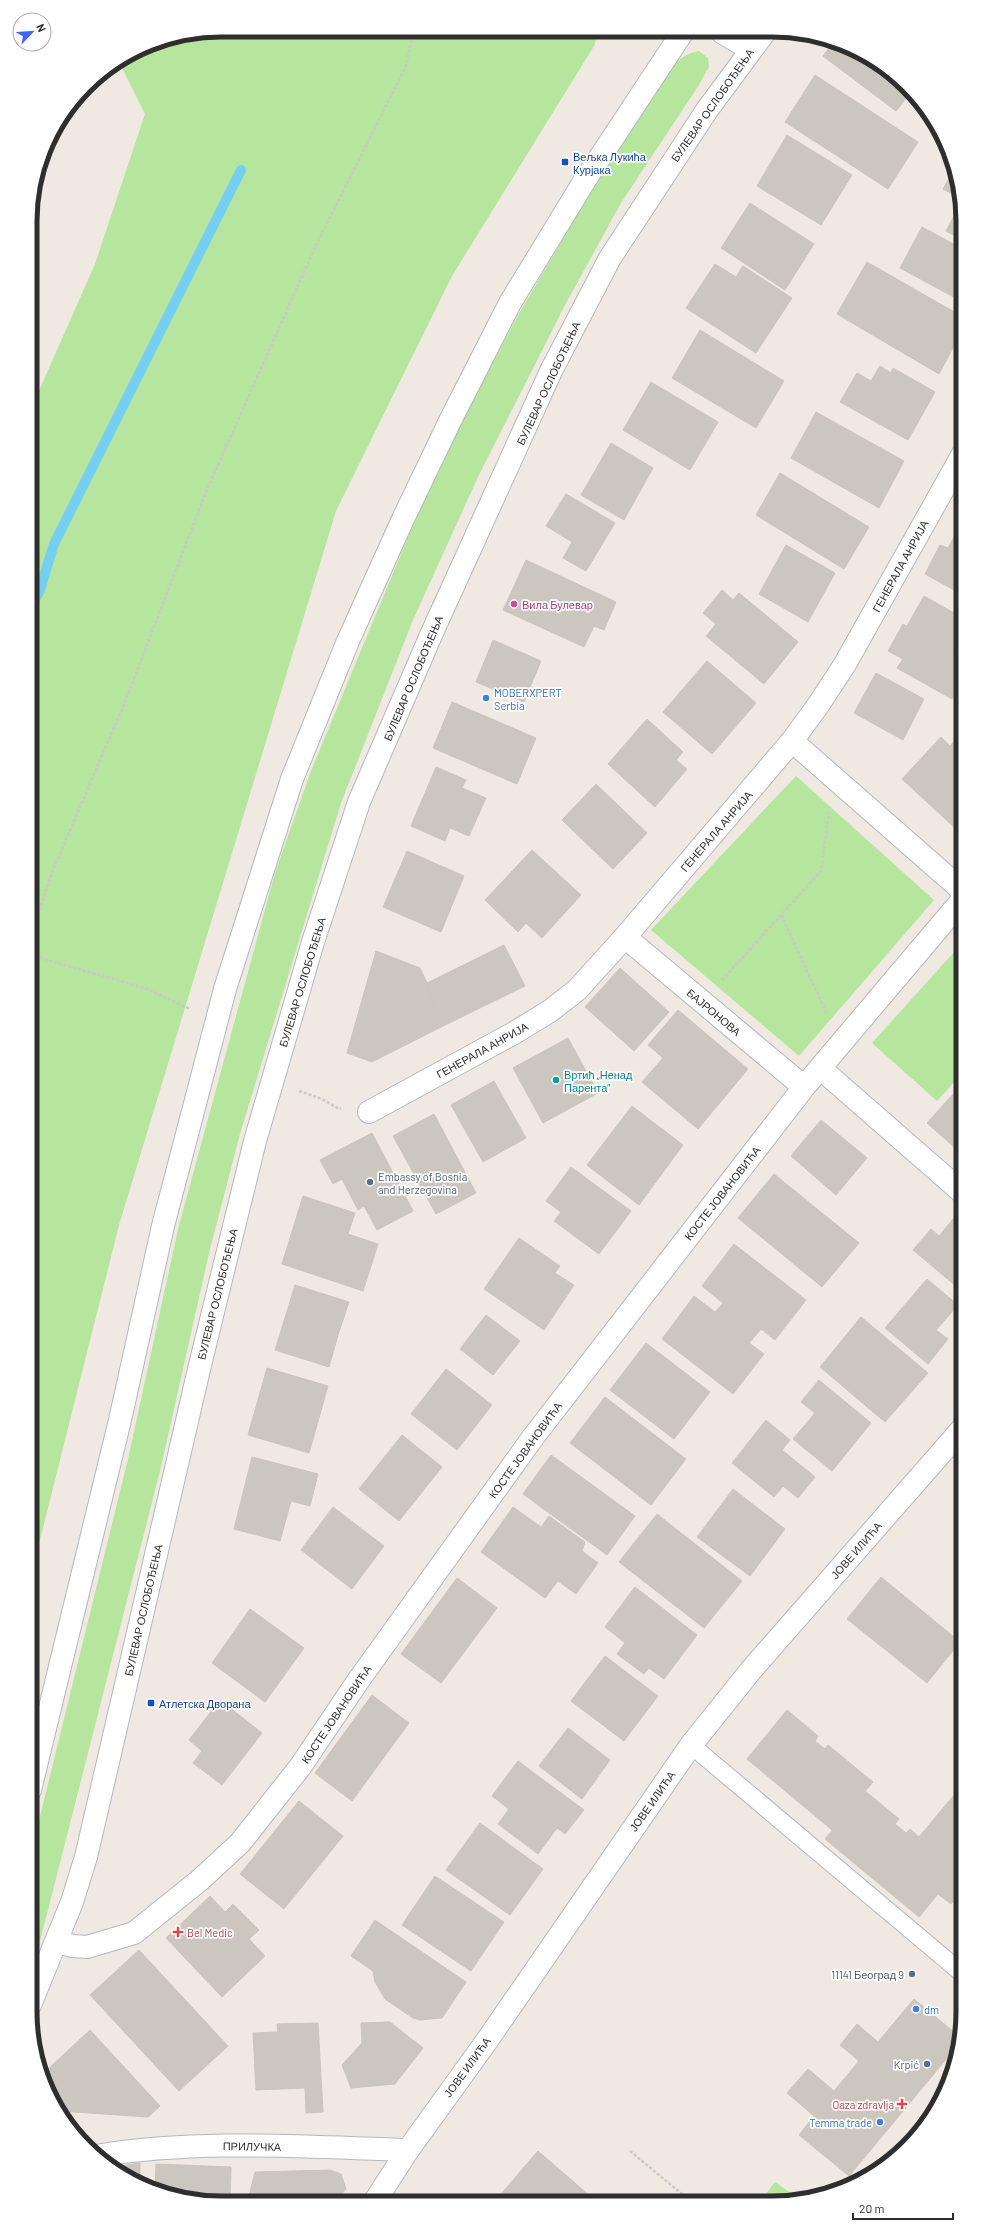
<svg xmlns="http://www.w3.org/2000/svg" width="993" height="2233" font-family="Barlow,sans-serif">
	<rect width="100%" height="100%" fill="#efe9e1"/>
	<path fill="#b6e59e" d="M221,30L598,32L594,46L452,276L336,511L119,1225L30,1580V411L95,264L145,114L119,62L148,44Z
		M699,51L708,58L709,67L697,88L621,203L565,305L478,477L413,620L341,803L240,1134L210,1249L161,1467L37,1953L30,1970V1857L128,1459L178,1229L275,873L311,771L408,537L464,415L521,310L652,89C665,72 678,55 699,51Z
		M796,776L934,900L799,1056L651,930Z
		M955,951L963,958V1072L937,1101L872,1043Z
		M775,2182L799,2199L759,2203Z"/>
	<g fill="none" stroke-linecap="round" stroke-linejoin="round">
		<path stroke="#75cff0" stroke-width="10" d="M30,608L40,590L54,544L241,170"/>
	</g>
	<path fill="#cbc7bf" stroke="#cbc5ba" d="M834,42L857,50L898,78L911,92L896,111L823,56Z
		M815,75L918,142L888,189L785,122Z
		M787,135L852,175L821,225L757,186Z
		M955,168L956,171L960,198L943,189Z
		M750,203L814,244L785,290L721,248Z
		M961,203L963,221V240L946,231Z
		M922,227L963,249V302L900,268Z
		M867,262L963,317V329L939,374L837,314Z
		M715,264L736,277L743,266L792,298L756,353L686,308Z
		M700,330L784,381L756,428L672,378Z
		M880,366L891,373L893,368L935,392L908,440L840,402L857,373L871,381Z
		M651,382L718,422L690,470L623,430Z
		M816,412L904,461L879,508L791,458Z
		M611,443L653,468L624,520L581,495Z
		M780,473L869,527L844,569L756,515Z
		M566,494L615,523L586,571L563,558L572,542L546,526Z
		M963,520V595L925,574L940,545L948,548Z
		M786,545L835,573L808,622L759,594Z
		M526,560L616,602L604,630L594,626L584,647L503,610Z
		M722,590L733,600L739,593L798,642L764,684L706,636L716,624L703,613Z
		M924,596L963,618V651L960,656L907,626Z
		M903,624L963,658V678L952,699L897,668L903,659L888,651Z
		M493,640L541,661L524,702L476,682Z
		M707,661L756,703L712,754L663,712Z
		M876,673L924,699L903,740L854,713Z
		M452,702L536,738L517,784L433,748Z
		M647,719L683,752L676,760L687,769L655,807L608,764Z
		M941,737L950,746L955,740L963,747V820L955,828L902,779Z
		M436,767L466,780L462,788L486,798L469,836L450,828L445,841L411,826Z
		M596,784L647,833L613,869L562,820Z
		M532,850L581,895L542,938L526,923L518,932L485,900Z
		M407,851L464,876L441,932L383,907Z
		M504,945L525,986L439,1028L427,983Z
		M376,951L420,968L427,983L439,1028L372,1062L347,1053Z
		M620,968L669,1012L634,1051L585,1007Z
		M678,1010L748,1069L698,1129L642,1082L663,1058L648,1045Z
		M568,1038L598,1093L543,1123L513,1068Z
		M494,1081L526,1138L483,1162L451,1105Z
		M963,1083V1155L927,1123Z
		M632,1106L683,1145L639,1205L587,1165Z
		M434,1114L476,1193L436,1214L393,1136Z
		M821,1120L867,1158L836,1195L791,1156Z
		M372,1133L413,1211L377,1230L364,1206L358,1210L342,1179L333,1184L320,1160Z
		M571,1167L631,1211L599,1254L554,1221L561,1212L546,1201Z
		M774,1174L859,1243L822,1287L738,1218Z
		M303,1196L355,1213L348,1234L378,1244L363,1291L282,1264Z
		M954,1218L963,1225V1292L913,1250L931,1229L939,1236Z
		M519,1238L560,1266L555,1273L574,1285L544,1330L484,1289Z
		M734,1244L806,1300L775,1340L761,1329L755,1336L719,1308L723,1303L702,1286Z
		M927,1279L958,1305L936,1330L948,1339L928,1364L885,1328Z
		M295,1285L349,1302L338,1335L285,1318Z
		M694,1296L715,1312L719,1308L755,1336L749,1343L764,1354L733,1394L662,1339Z
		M486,1315L520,1341L493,1375L460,1349Z
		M861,1317L928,1373L885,1422L820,1367Z
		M285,1318L338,1335L329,1367L275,1350Z
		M646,1343L710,1392L674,1439L610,1390Z
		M267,1368L328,1386L309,1453L248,1435Z
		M446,1369L492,1405L457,1450L411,1414Z
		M819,1380L871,1423L832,1471L793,1439L815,1413L801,1402Z
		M605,1397L686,1459L651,1505L570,1443Z
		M766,1420L790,1440L782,1450L815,1477L798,1498L783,1486L774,1497L732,1463Z
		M402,1435L442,1467L399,1521L359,1489Z
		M551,1455L635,1516L607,1555L523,1494Z
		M252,1457L318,1474L310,1506L291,1501L280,1541L234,1529Z
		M733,1489L785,1529L750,1576L697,1537Z
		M333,1507L384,1546L352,1589L301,1550Z
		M513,1507L541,1527L549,1516L585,1542L582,1551L598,1563L576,1594L558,1581L545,1598L481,1552Z
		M657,1514L742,1581L704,1628L619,1562Z
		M881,1577L960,1642L927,1683L847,1619Z
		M457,1578L497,1608L441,1683L401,1654Z
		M635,1587L697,1635L664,1679L649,1668L644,1674L617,1654L625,1643L605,1627Z
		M250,1609L304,1648L265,1702L212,1663Z
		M605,1656L658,1696L624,1741L571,1701Z
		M372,1695L409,1723L352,1801L315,1773Z
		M220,1700L262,1733L222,1785L193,1763L202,1751L189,1740Z
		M787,1710L818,1736L815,1741L825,1749L828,1745L873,1782L832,1830L747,1759Z
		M568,1728L610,1760L582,1799L539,1766Z
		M518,1761L584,1810L565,1834L557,1828L538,1854L498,1824L509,1809L492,1796Z
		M963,1785V1813L949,1801Z
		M865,1791L899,1819L895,1824L906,1833L910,1829L919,1837L949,1801L963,1813V1863L953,1874L963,1882V1890L951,1904L938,1894L919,1917L825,1839Z
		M299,1801L343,1836L284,1909L240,1874Z
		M480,1823L543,1869L510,1915L446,1870Z
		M435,1876L504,1922L471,1971L402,1925Z
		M210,1896L225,1912L233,1904L259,1930L249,1939L265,1956L222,1997L166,1938Z
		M375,1920L466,1982L442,2018L420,2020L413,2018L385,1999L375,1982L373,1971L351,1956Z
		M139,1950L228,2046L179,2091L90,1995Z
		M914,1999L960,2037L958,2045L849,2176L799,2135L814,2116L787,2093L808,2069L834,2091L859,2061L840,2045L857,2024L878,2042Z
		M390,2022L423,2048L395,2084L351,2088L342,2065L362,2043L361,2023Z
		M318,2023L323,2112L306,2113L305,2088L256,2090L253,2033L278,2032L277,2024Z
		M90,2030L160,2106L148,2117L59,2111L49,2089L48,2069Z
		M538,2151L597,2202L495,2201Z
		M140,2163V2184L113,2167Z
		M156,2164L231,2167L230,2200L184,2199L155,2190Z
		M330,2170L341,2174L346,2189L337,2200H248L255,2172Z"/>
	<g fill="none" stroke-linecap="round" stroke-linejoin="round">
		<g stroke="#b4b7c1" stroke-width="19">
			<path id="lane" d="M691,1745L963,1974"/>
		</g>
		<g stroke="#b4b7c1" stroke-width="24">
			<path id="street" d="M792,741L963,891
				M625,937L804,1087
				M820,1068L963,1193
				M369,1112L514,1033L550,1011L577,990L625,937L792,741L819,704L845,664L963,454
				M57,1942L73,1946L87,1947L134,1933L200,1880L240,1843L300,1767L358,1681L534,1436L804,1087L963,899
				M96,2156C199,2139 304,2147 408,2150
				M375,2201L408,2150L486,2042L691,1745L752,1669L963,1428"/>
		</g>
		<g stroke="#b4b7c1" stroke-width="24">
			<path id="secondary" d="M723,33L750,49
				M30,1790L120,1420L163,1226L225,989L292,779L348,641L403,519L450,421L510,303L585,180L682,33
				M30,2005L72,1902L86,1857L200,1365L255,1141L313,942L359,802L431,635L551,371L610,258L707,110L764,33"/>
		</g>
		<path stroke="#c9c9c9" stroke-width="2.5" stroke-dasharray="3 2" stroke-linecap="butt" d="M781,915L827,1014
			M30,939L53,870L125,702L206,492L317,243L406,66L413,31
			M30,955L145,988L190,1009
			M722,980L821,871L829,812
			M299,1091L322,1099L339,1109L341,1108
			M630,2151L693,2203"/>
		<use href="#lane" stroke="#fff" stroke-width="17"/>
		<use href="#street" stroke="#fff" stroke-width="22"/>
		<use href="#secondary" stroke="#fff" stroke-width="22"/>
	</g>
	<g fill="#1a4fb4" stroke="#fff" stroke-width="1.5">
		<rect x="561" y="158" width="8" height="8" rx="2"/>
		<rect x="147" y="1699" width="8" height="8" rx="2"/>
	</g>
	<circle fill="#d1479c" stroke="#fff" stroke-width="1.5" cx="514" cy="604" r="4"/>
	<g fill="#3f7fe0" stroke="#fff" stroke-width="1.5">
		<circle cx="486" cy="698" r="4"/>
		<circle cx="916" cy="2009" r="4"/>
		<circle cx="880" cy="2122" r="4"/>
	</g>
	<circle fill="#0f9aa8" stroke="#fff" stroke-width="1.5" cx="556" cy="1080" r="4"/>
	<g fill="#5c6f8a" stroke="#fff" stroke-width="1.5">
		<circle cx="370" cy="1182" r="4"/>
		<circle cx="912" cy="1974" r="4"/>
		<circle cx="927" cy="2064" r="4"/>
	</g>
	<g fill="#e0444e" stroke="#fff" stroke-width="1.5">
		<path d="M176 1926h4v4h4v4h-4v4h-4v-4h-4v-4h4z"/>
		<path d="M900 2098h4v4h4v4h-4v4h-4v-4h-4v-4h4z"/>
	</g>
	<g text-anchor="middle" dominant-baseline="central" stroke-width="3.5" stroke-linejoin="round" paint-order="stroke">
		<g font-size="11" fill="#2e2e2e" stroke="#fff">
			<text transform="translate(712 105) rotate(-55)">БУЛЕВАР ОСЛОБОЂЕЊА</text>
			<text transform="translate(548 383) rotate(-65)">БУЛЕВАР ОСЛОБОЂЕЊА</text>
			<text transform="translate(900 566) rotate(-61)">ГЕНЕРАЛА АНРИЈА</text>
			<text transform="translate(413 678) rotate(-67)">БУЛЕВАР ОСЛОБОЂЕЊА</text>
			<text transform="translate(716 831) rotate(-49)">ГЕНЕРАЛА АНРИЈА</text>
			<text transform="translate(302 982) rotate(-73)">БУЛЕВАР ОСЛОБОЂЕЊА</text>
			<text transform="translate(714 1012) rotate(40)">БАЈРОНОВА</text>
			<text transform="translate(482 1050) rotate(-29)">ГЕНЕРАЛА АНРИЈА</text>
			<text transform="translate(722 1193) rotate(-52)">КОСТЕ ЈОВАНОВИЋА</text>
			<text transform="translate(217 1294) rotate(-76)">БУЛЕВАР ОСЛОБОЂЕЊА</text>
			<text transform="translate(525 1450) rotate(-54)">КОСТЕ ЈОВАНОВИЋА</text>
			<text transform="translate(856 1550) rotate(-49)">ЈОВЕ ИЛИЋА</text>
			<text transform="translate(143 1610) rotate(-77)">БУЛЕВАР ОСЛОБОЂЕЊА</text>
			<text transform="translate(336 1714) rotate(-56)">КОСТЕ ЈОВАНОВИЋА</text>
			<text transform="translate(652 1801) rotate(-55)">ЈОВЕ ИЛИЋА</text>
			<text transform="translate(467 2067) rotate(-54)">ЈОВЕ ИЛИЋА</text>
			<text transform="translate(252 2146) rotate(1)">ПРИЛУЧКА</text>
		</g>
		<g font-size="11" fill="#164399" stroke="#fff" text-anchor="start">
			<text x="573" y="156">Вељка Лукића<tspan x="573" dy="13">Курјака</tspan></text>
			<text x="159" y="1703">Атлетска Дворана</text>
		</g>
		<g font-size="11" fill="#b23c85" stroke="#fff" text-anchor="start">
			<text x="522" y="604">Вила Булевар</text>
		</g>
		<g font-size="11" fill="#366cbe" stroke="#fff" text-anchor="start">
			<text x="494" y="692">MOBERXPERT<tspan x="494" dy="13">Serbia</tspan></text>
			<text x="924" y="2009">dm</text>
			<text x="872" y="2122" text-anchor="end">Temma trade</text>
		</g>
		<g font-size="11" fill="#0d838f" stroke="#fff" text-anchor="start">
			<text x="564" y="1074">Вртић „Ненад<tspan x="564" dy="13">Парента”</tspan></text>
		</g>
		<g font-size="11" fill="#4e5e75" stroke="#fff" text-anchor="end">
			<text x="378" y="1176" text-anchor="start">Embassy of Bosnia<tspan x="378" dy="13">and Herzegovina</tspan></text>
			<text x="904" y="1974">11141 Београд 9</text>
			<text x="919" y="2064">Krpić</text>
		</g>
		<g font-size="11" fill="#be3a42" stroke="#fff" text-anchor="start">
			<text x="187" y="1932">Bel Medic</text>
			<text x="894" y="2104" text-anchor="end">Oaza zdravlja</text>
		</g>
	</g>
	<path d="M0 0H993V2233H0ZM221 37H772A184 184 0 0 1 956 221V2012A184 184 0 0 1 772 2196H221A184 184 0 0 1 37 2012V221A184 184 0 0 1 221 37Z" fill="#fff" fill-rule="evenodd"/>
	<path fill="none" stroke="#2e2e2e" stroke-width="5" d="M221 37H772A184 184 0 0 1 956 221V2012A184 184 0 0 1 772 2196H221A184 184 0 0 1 37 2012V221A184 184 0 0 1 221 37Z"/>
	<g transform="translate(32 32) rotate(65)"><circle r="19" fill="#ffffff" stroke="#ababab"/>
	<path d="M0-3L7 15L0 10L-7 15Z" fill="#4264fb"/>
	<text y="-6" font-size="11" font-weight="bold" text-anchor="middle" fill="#2e2e2e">N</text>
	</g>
	<path d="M853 2213v6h100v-6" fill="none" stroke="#2e2e2e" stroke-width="2"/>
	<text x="859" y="2213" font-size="12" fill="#2e2e2e" stroke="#ffffff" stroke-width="3" paint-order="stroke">20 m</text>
</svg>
